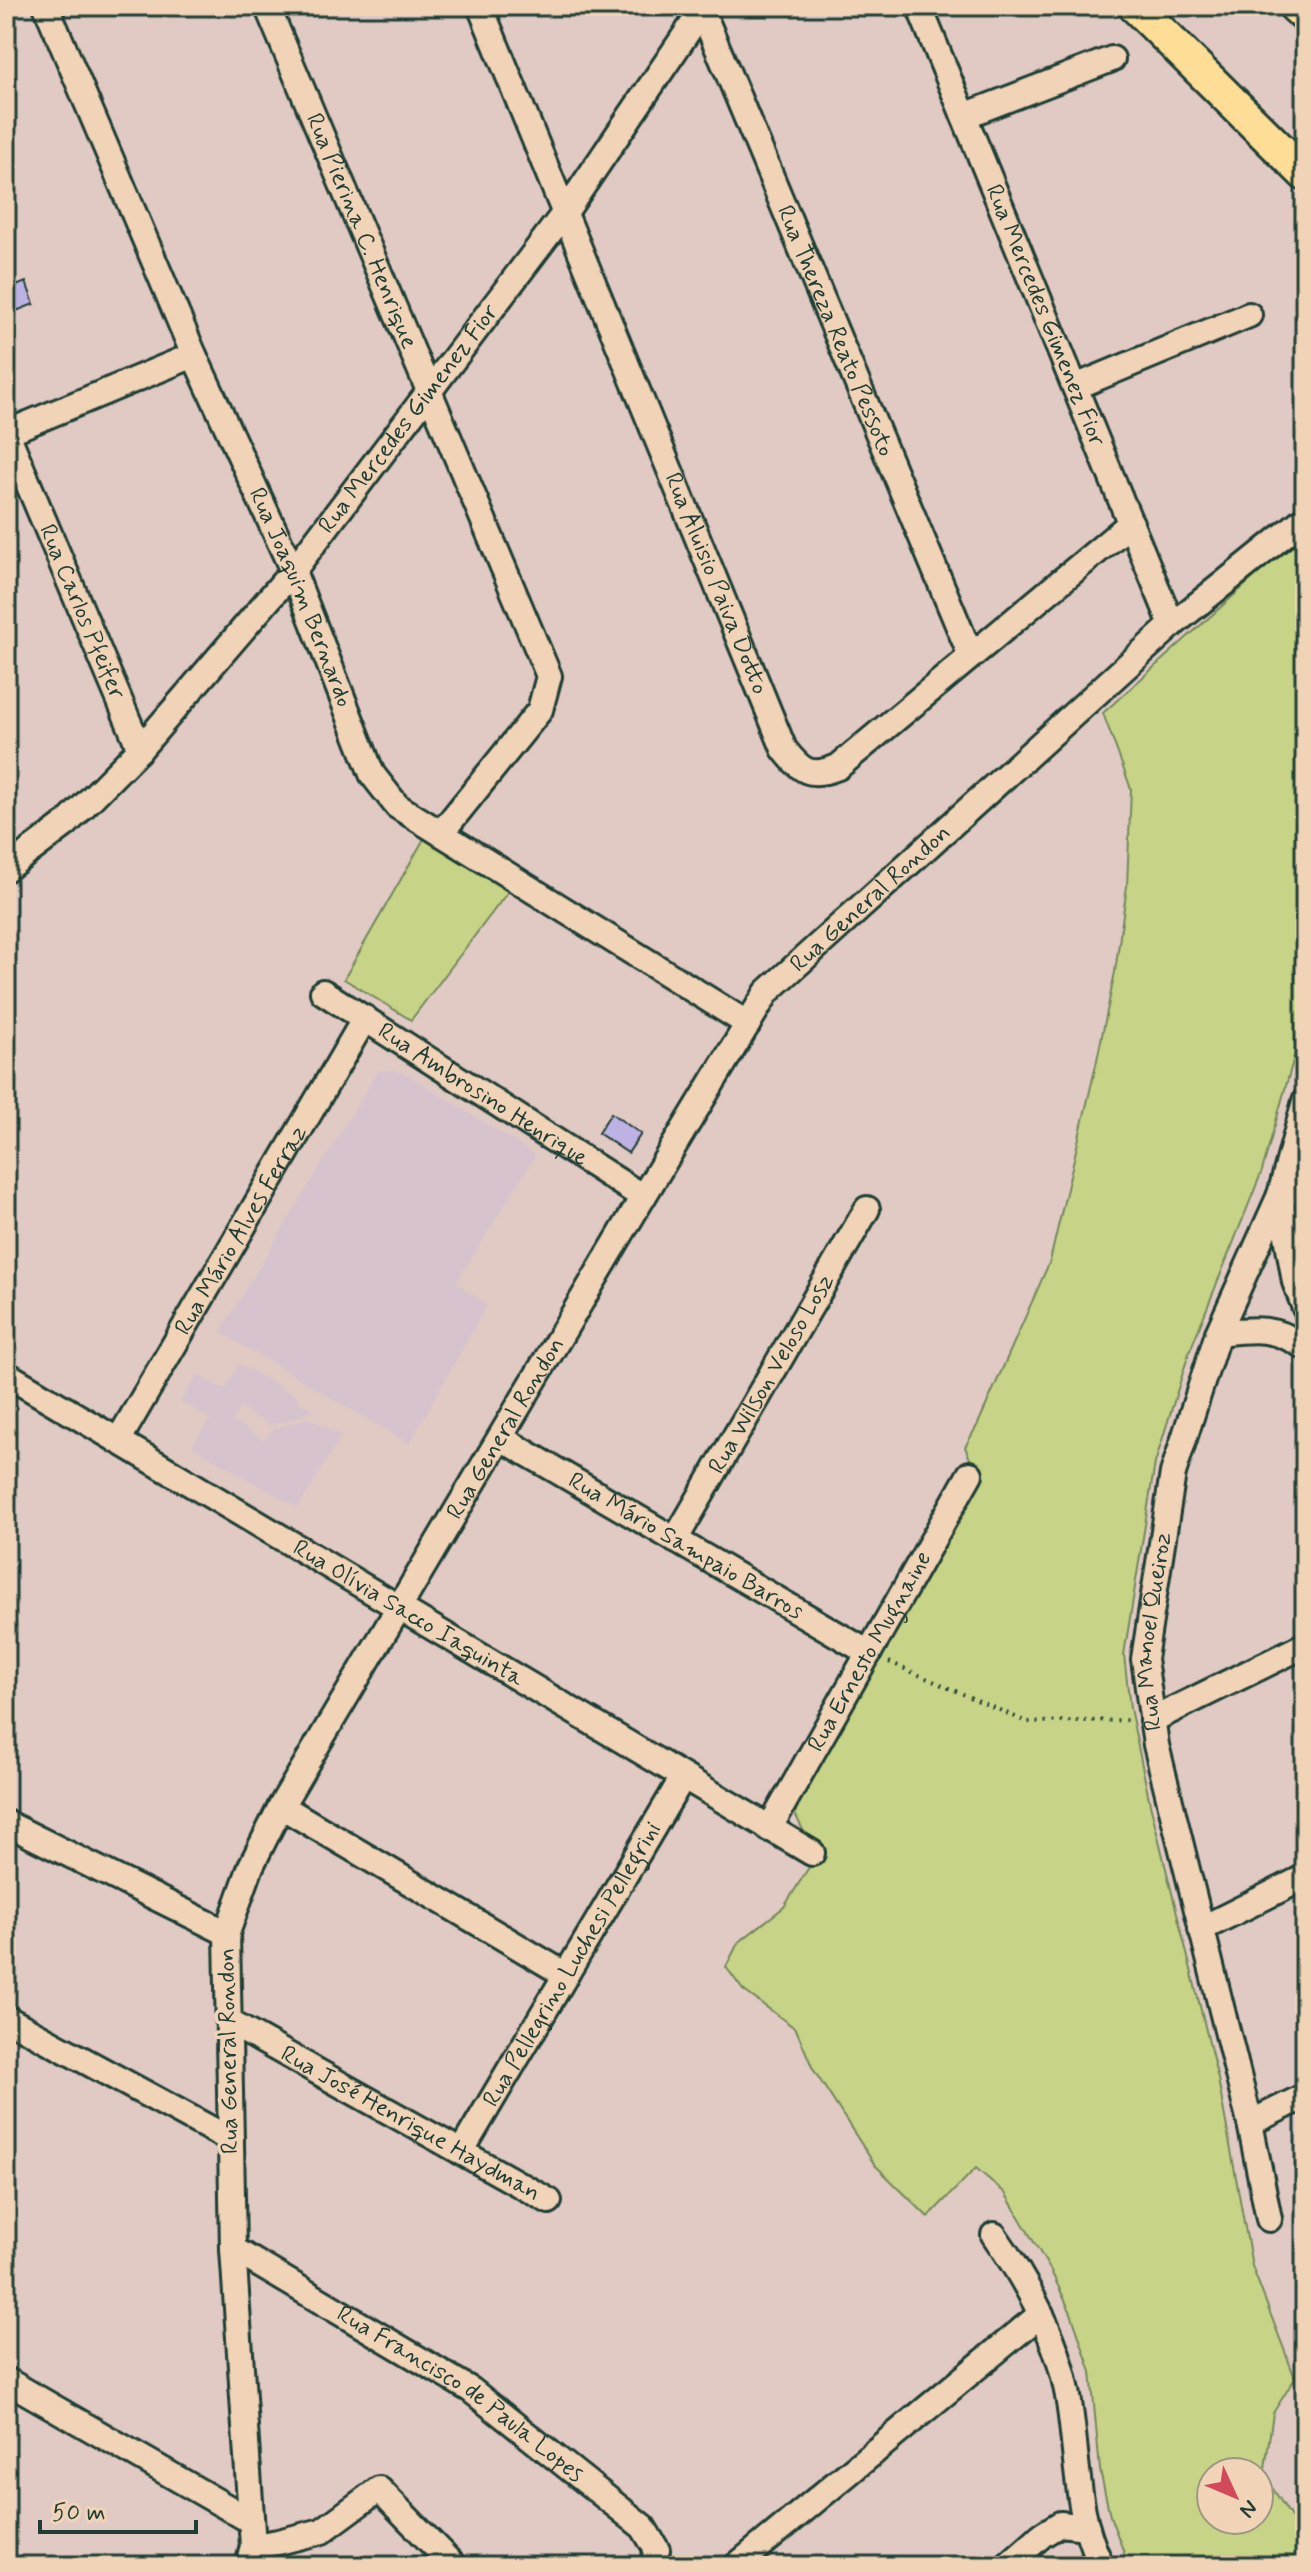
<svg xmlns="http://www.w3.org/2000/svg" width="1311" height="2572" font-family="Mynerve,sans-serif">
	<rect width="100%" height="100%" fill="#e1cac4"/>
	<filter id="ink" filterUnits="userSpaceOnUse"><feTurbulence type="fractalNoise" baseFrequency=".0125" numOctaves="2"/><feDisplacementMap in="SourceGraphic" scale="16" xChannelSelector="R" yChannelSelector="G"/><feConvolveMatrix kernelMatrix="1 2 1 2 8 2 1 2 1" color-interpolation-filters="sRGB"/></filter>
	<g filter="url(#ink)">
		<path fill="#d6c3cd" d="M395,1070L407,1074L536,1155L456,1283L487,1305L409,1444L220,1332L378,1071Z
			M239,1364L299,1397L297,1401L312,1408L308,1413L271,1426L240,1408L232,1421L265,1440L273,1429L308,1418L342,1435L298,1508L192,1446L210,1419L181,1402L197,1374L225,1390Z"/>
		<path fill="#c7d386" stroke="#73885d" stroke-width="2" fill-rule="evenodd" d="M1305,534V1018L1262,1171L1189,1353L1155,1463L1124,1655L1130,1708L1150,1804L1218,2079L1252,2266L1295,2378L1273,2413L1264,2475L1297,2526L1305,2529V2566H1129L1110,2516L1100,2470L1091,2372L1071,2313L1051,2271L1005,2193L976,2168L928,2217L875,2165L813,2069L796,2029L743,1990L726,1967L738,1943L784,1907L821,1848L806,1836L795,1814L800,1796L980,1483L965,1447L978,1424L1050,1261L1096,1065L1115,972L1127,886L1131,789L1103,713L1292,543ZM1211,2472H1259V2520H1211Z
			M425,837L510,889L411,1020L344,979Z"/>
		<path fill="#bdb2e3" stroke="#1f3d34" stroke-width="2" d="M26,282L34,304L6,315V290Z
			M611,1113L641,1134L628,1153L598,1133Z"/>
		<g fill="none" stroke-linecap="round" stroke-linejoin="round">
			<g stroke="#1f3d34" stroke-width="30">
				<g id="minor">
					<path id="s1" d="M46,6L194,355L293,571L372,774L397,806L748,1024"/>
					<path id="s2" d="M267,6L549,676L540,710L441,833"/>
					<path id="s3" d="M480,6L784,749C802,772 810,778 838,767L1131,523"/>
					<path id="s4" d="M700,6L971,656"/>
					<path id="s5" d="M919,6L1172,625"/>
					<path d="M964,116L1112,59"/>
					<path d="M1075,387L1249,315"/>
					<path id="s6" d="M6,431L140,749"/>
					<path d="M6,433L194,355"/>
					<path id="s7" d="M6,869L66,824L140,749L293,571L566,211L705,6"/>
					<path id="s8" d="M323,992L643,1197"/>
					<path d="M1305,1101L1280,1195L1295,1282L1305,1308"/>
					<path d="M1280,1195L1305,1190"/>
					<path d="M1218,1333C1254,1329 1274,1326 1305,1347"/>
					<path id="s9" d="M6,1374L812,1853"/>
					<path id="s10" d="M501,1438L869,1653"/>
					<path id="s11" d="M118,1441L365,1018"/>
					<path id="s12" d="M675,1540L867,1209"/>
					<path d="M1152,1720L1305,1645"/>
					<path d="M281,1806L566,1975"/>
					<path d="M6,1823L227,1933"/>
					<path id="s13" d="M769,1829L970,1474"/>
					<path d="M1201,1929L1305,1877"/>
					<path d="M6,2018L231,2140"/>
					<path id="s14" d="M229,2022L549,2201"/>
					<path d="M1250,2123L1305,2096"/>
					<path id="s15" d="M461,2152L683,1777"/>
					<path id="s16" d="M1269,2219L1250,2123L1156,1745L1144,1659L1173,1473L1218,1333L1280,1195"/>
					<path d="M994,2235C1027,2282 1056,2334 1067,2391C1078,2446 1074,2516 1102,2566"/>
					<path id="s17" d="M233,2249L471,2390L643,2527L657,2550L652,2566"/>
					<path d="M6,2380L251,2521"/>
					<path d="M253,2546L278,2542L322,2531L379,2489L454,2566"/>
					<path id="s18" d="M248,2566L253,2546L233,2249L227,1933L251,1866L281,1806L643,1197L767,992L1172,625L1305,518"/>
					<path d="M736,2566L1041,2314"/>
					<path d="M1007,2566L1042,2535L1060,2524L1087,2527"/>
				</g>
			</g>
			<g stroke="#1f3d34" stroke-width="38">
				<path id="major" d="M1135,6L1305,174
					M1295,6L1305,15"/>
			</g>
			<path stroke="#1f3d34" stroke-width="4" stroke-dasharray="2 6" stroke-linecap="butt" d="M889,1662L1027,1722L1132,1720"/>
			<use href="#minor" stroke="#f1d4b7" stroke-width="24"/>
			<use href="#major" stroke="#fedd96" stroke-width="32"/>
		</g>
	</g>
	<g text-anchor="middle" dominant-baseline="central" stroke-width="7" stroke-linejoin="round" paint-order="stroke">
		<g font-size="24" fill="#1f3d34" stroke="#f1d4b7">
			<text stroke="none"><textPath href="#s2" startOffset="244">Rua Pierina C. Henrique</textPath></text>
			<text stroke="none"><textPath href="#s5" startOffset="334">Rua Mercedes Gimenez Fior</textPath></text>
			<text stroke="none"><textPath href="#s4" startOffset="352">Rua Thereza Reato Pessoto</textPath></text>
			<text stroke="none"><textPath href="#s7" startOffset="606">Rua Mercedes Gimenez Fior</textPath></text>
			<text stroke="none"><textPath href="#s3" startOffset="624">Rua Aluisio Paiva Dotto</textPath></text>
			<text stroke="none"><textPath href="#s1" startOffset="644">Rua Joaquim Bernardo</textPath></text>
			<text stroke="none"><textPath href="#s6" startOffset="196">Rua Carlos Pfeifer</textPath></text>
			<text stroke="none"><textPath href="#s18" startOffset="1860">Rua General Rondon</textPath></text>
			<text stroke="none"><textPath href="#s8" startOffset="190">Rua Ambrosino Henrique</textPath></text>
			<text stroke="none"><textPath href="#s11" startOffset="244">Rua Mário Alves Ferraz</textPath></text>
			<text stroke="none"><textPath href="#s12" startOffset="192">Rua Wilson Veloso Losz</textPath></text>
			<text stroke="none"><textPath href="#s18" startOffset="1212">Rua General Rondon</textPath></text>
			<text stroke="none"><textPath href="#s10" startOffset="214">Rua Mário Sampaio Barros</textPath></text>
			<text stroke="none"><textPath href="#s9" startOffset="468">Rua Olívia Sacco Iaquinta</textPath></text>
			<text stroke="none"><textPath href="#s16" startOffset="602">Rua Manoel Queiroz</textPath></text>
			<text stroke="none"><textPath href="#s13" startOffset="204">Rua Ernesto Mugnaine</textPath></text>
			<text stroke="none"><textPath href="#s15" startOffset="218">Rua Pellegrino Luchesi Pellegrini</textPath></text>
			<text transform="translate(229 2051) rotate(-91)">Rua General Rondon</text>
			<text stroke="none"><textPath href="#s14" startOffset="208">Rua José Henrique Haydman</textPath></text>
			<text stroke="none"><textPath href="#s17" startOffset="270">Rua Francisco de Paula Lopes</textPath></text>
		</g>
	</g>
	<rect width="1311" height="2572" fill="none" stroke="#f1d4b7" stroke-width="32"/>
	<rect x="16" y="16" width="1279" height="2540" fill="none" stroke="#1f3d34" stroke-width="3" filter="url(#ink)"/>
	<g transform="translate(1235 2496) rotate(134)"><circle r="38" fill="#f1d4b7" stroke="#9d9883" stroke-width="2"/>
	<path d="M0-6L14 30L0 20L-14 30Z" fill="#d1495b"/>
	<text y="-12" font-size="22" font-weight="bold" text-anchor="middle" fill="#1f3d34">N</text>
	</g>
	<path d="M40 2520v12h156v-12" fill="none" stroke="#1f3d34" stroke-width="4"/>
	<text x="52" y="2520" font-size="24" fill="#1f3d34" stroke="#f1d4b7" stroke-width="6" paint-order="stroke">50 m</text>
</svg>
